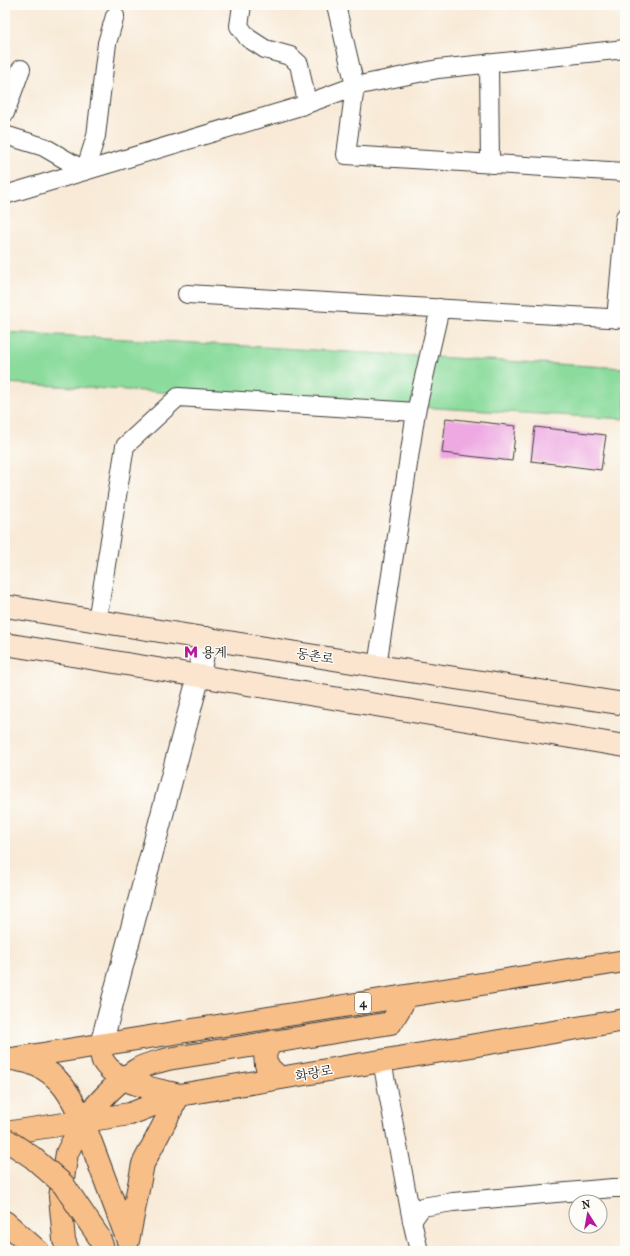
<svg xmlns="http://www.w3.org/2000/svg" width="630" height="1256" font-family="'IM FELL French Canon','Noto Serif KR',serif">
	<rect width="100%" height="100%" fill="#fdfcf7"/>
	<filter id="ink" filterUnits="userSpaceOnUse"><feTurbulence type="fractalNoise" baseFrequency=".025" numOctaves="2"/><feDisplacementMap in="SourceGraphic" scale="8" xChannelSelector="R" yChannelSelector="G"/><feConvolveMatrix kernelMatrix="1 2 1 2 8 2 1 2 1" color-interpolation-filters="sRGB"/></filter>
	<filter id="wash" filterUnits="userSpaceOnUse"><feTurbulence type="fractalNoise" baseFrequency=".012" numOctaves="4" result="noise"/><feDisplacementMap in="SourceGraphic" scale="16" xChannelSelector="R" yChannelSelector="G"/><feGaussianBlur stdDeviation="0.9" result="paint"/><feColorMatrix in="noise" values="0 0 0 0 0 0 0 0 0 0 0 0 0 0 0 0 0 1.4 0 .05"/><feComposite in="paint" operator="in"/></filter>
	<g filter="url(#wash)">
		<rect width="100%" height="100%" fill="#f8ead7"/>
		<path fill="#8adb9c" stroke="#537c5c" d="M5,332L625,368V419L5,383Z"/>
		<g id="blocks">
			<path fill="#eea9e3" d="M446,418L516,426L512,461L442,453Z
				M535,427L606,435L601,470L531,461Z"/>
		</g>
	</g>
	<g filter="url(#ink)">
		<use href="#blocks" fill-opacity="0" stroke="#3d3b38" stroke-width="1"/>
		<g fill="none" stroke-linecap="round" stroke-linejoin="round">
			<g stroke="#3d3b38" stroke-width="20">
				<path id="minor" d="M242,5L239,26L248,38L265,49L290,56L299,64L307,103
					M336,5L355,86L346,155L625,172
					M489,63L490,164
					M5,113L21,69
					M5,135L44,147L85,171L96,136L107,43L115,16
					M5,195L301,106L355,86L438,69L625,49
					M187,294L625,319
					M616,319L625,217
					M97,621L125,446L178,397L416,412
					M377,666L416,412L440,308
					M382,1061L412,1221
					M419,1251L412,1221L422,1207L453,1202L613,1188H625"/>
			</g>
			<g stroke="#3d3b38" stroke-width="24">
				<path id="tertiary" d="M101,1045L199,675L206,638"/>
			</g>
			<g stroke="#3d3b38" stroke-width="24">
				<path id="secondary" d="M5,606L377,666L625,704
					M5,644L625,746"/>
			</g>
			<g stroke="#3d3b38" stroke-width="24">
				<path id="primary" d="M271,1042L265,1054L266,1065L280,1078
					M101,1045C101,1050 101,1057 103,1061C117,1084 155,1089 179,1095
					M5,1060L625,961
					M17,1060C23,1061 29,1062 35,1065C60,1074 72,1098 83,1121
					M83,1121C98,1102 115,1083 136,1070C144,1064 158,1062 168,1059L391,1023L407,996
					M5,1133L130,1114L179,1095L625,1020"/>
			</g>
			<g stroke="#3d3b38" stroke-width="24">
				<path id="motorway" d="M83,1121L128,1241
					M5,1222L38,1251
					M128,1241L143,1164L179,1095
					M68,1251L64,1240L60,1197L67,1153L83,1121"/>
			</g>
			<use href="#minor" stroke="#fff" stroke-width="18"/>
			<use href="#tertiary" stroke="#fff" stroke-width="22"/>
			<use href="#secondary" stroke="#fce5cf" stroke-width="22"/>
			<use href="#primary" stroke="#f7be88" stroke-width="22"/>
			<use href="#motorway" stroke="#f7be88" stroke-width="22"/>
			<g stroke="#3d3b38" stroke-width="24" stroke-linecap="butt">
				<path id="motorway-bridge" d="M5,1139L32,1157L63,1184L99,1237L104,1251"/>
			</g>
			<use href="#motorway-bridge" stroke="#f7be88" stroke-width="22"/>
		</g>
	</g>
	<defs>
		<g id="metro-bare" transform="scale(1.08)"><path d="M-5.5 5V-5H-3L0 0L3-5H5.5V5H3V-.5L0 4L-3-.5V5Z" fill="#b5179e" stroke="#fdfcf7" stroke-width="2.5" paint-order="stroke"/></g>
	</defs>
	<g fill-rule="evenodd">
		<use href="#metro-bare" x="191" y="652"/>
	</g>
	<g text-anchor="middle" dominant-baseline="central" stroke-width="3" stroke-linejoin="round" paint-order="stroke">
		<rect fill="#fdfcf7" stroke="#605f5e" stroke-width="1" x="355" y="993" width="16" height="20" rx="3"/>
		<g font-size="12" font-weight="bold" fill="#1c1c1c">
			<text x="363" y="1003">4</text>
		</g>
		<g font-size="13" fill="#1c1c1c" stroke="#fdfcf7" text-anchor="start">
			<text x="202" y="652">용계</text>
		</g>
		<g font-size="13" fill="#1c1c1c" stroke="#fdfcf7">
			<text transform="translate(315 656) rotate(9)">동촌로</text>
			<text transform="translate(314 1073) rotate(-10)">화랑로</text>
		</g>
	</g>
	<rect width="630" height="1256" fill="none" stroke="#fdfcf7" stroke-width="20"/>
	<g transform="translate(588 1214) rotate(349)"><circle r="19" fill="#fdfcf7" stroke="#a3a29f"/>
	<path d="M0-3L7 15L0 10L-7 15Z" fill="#b5179e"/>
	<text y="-6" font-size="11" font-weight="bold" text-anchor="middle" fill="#1c1c1c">N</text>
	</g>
</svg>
